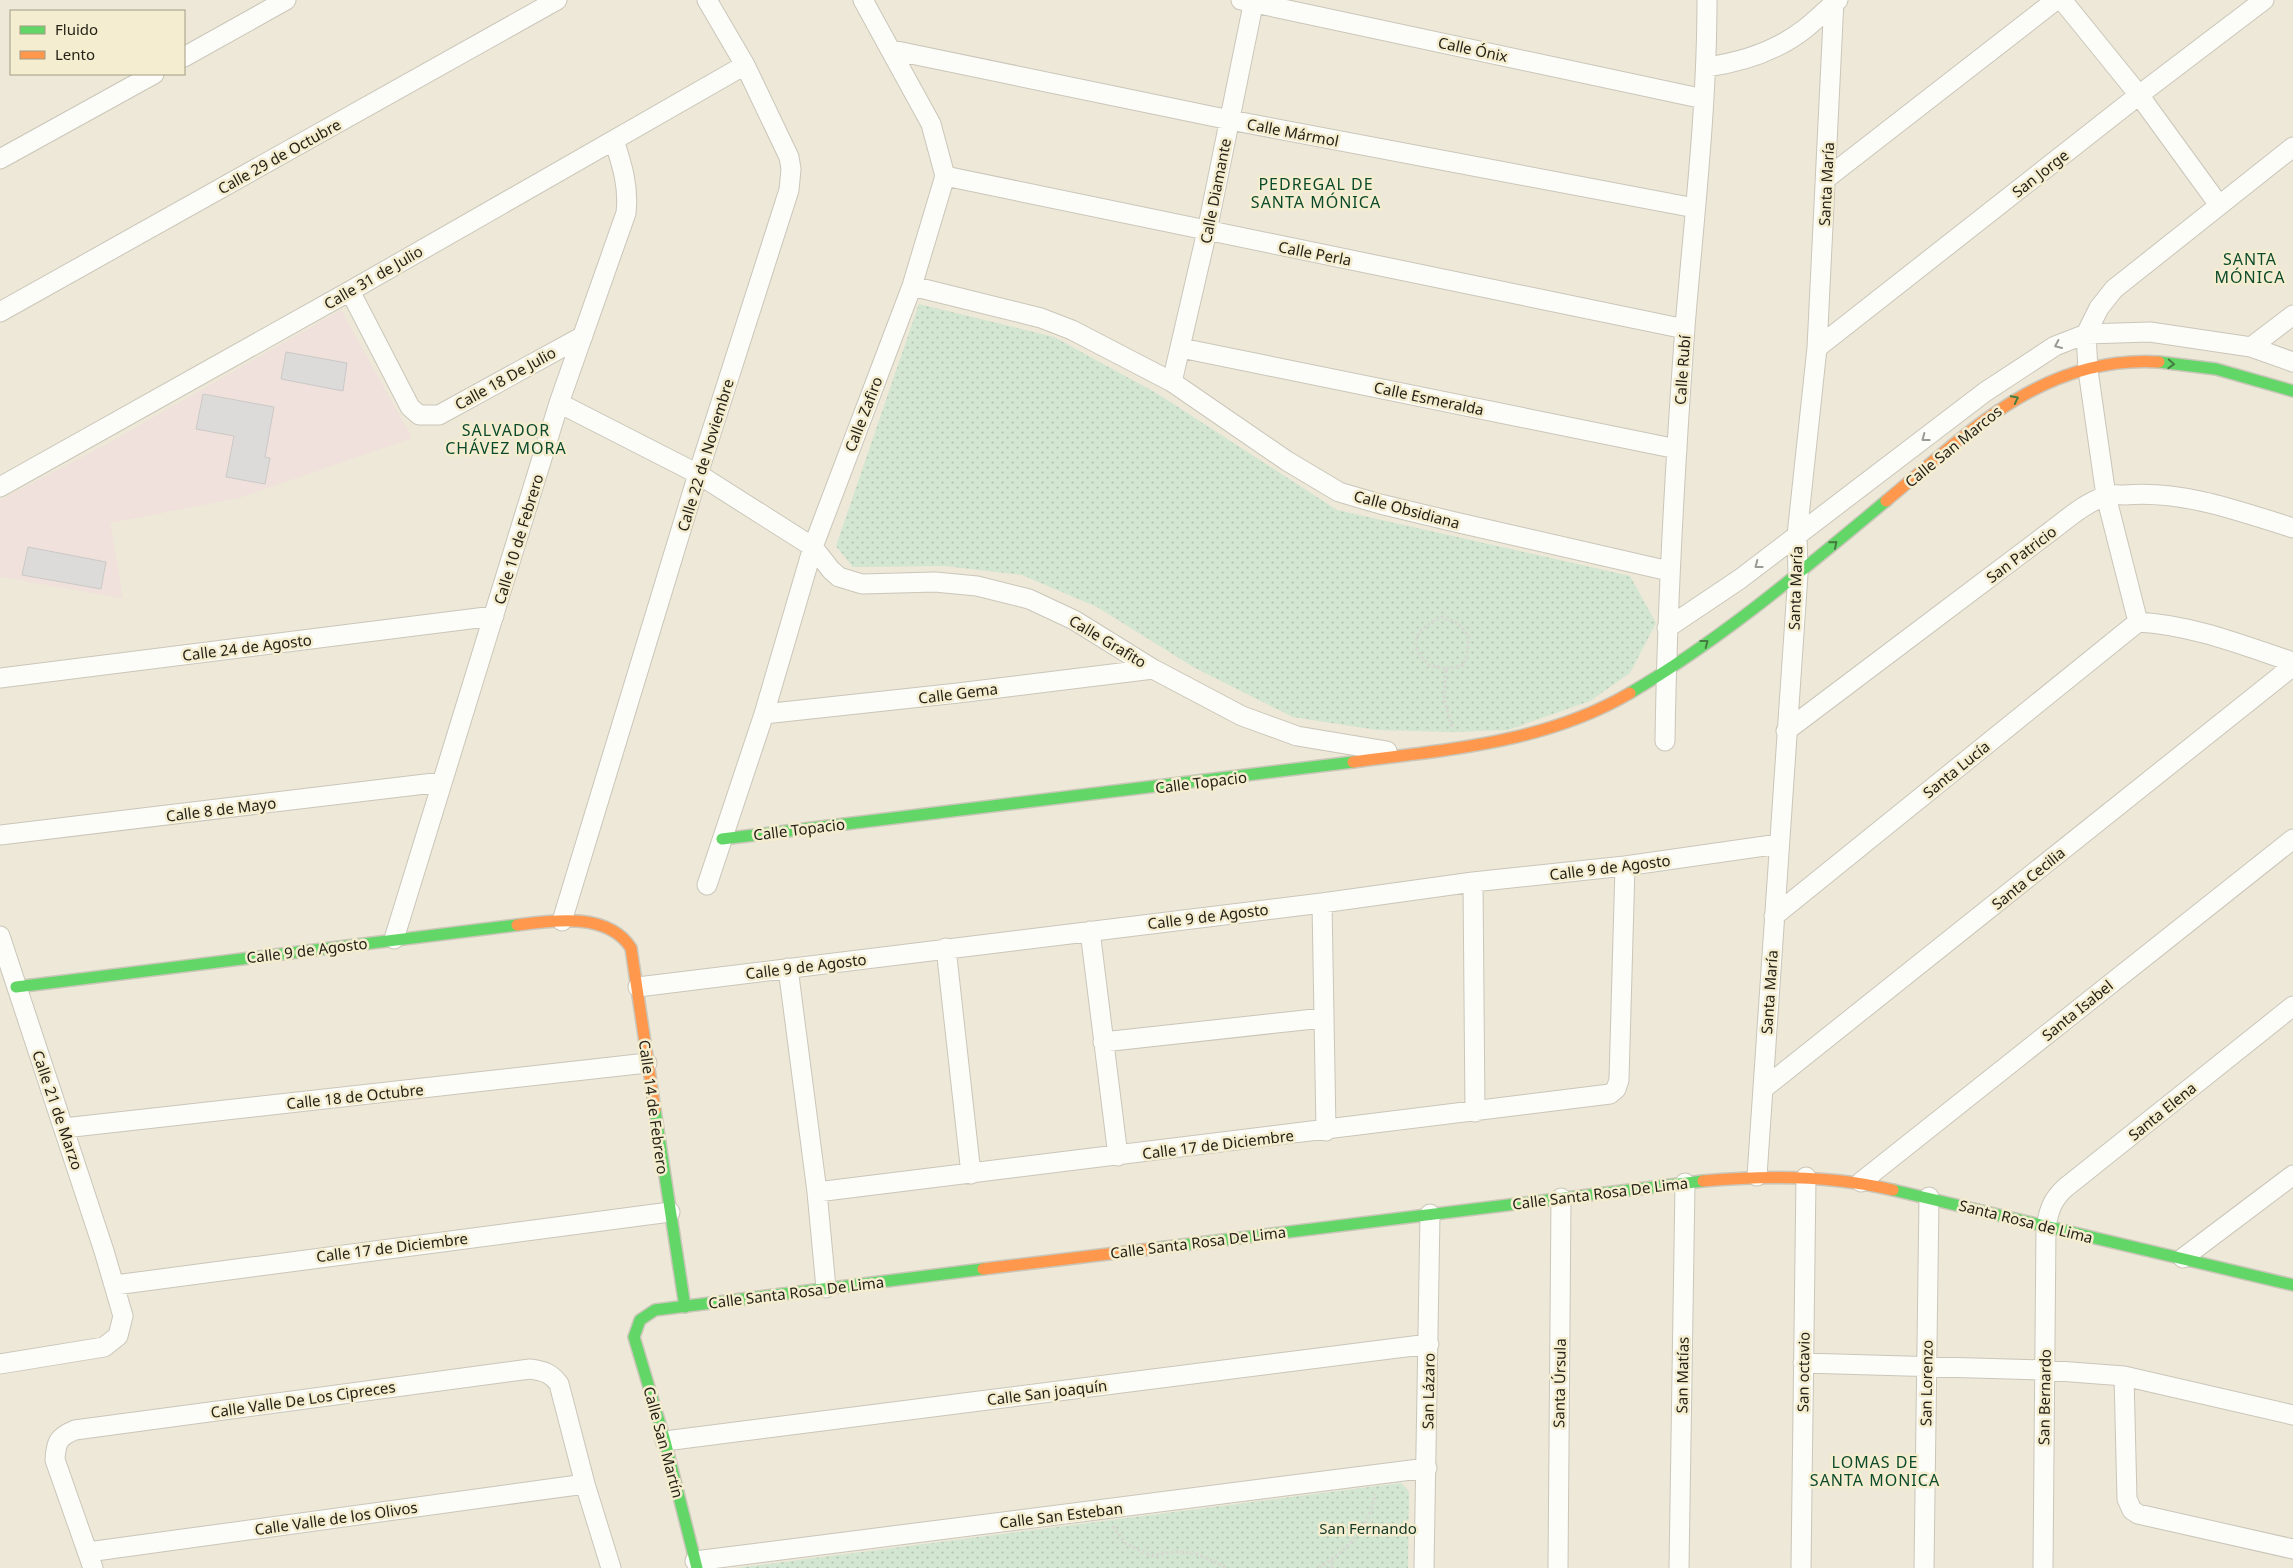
<svg xmlns="http://www.w3.org/2000/svg" width="2293" height="1568" font-family="'Noto Sans',sans-serif">
	<defs>
		<pattern id="park-dots" width="8" height="8" patternUnits="userSpaceOnUse" patternTransform="scale(1.25)"><rect width="8" height="8" fill="#d2e6d1"/><path d="M2 2h.1M6 6h.1" fill="none" stroke="#b4c5b3" stroke-width="1.8" stroke-linecap="round"/></pattern>
	</defs>
	<rect width="100%" height="100%" fill="#ede8d7"/>
	<path fill="#f1e1dc" d="M341,310L412,438L239,498L110,523L123,598L0,577V500L98,449Z"/>
	<path fill="url(#park-dots)" d="M919,304L1054,337L1158,394L1337,510L1630,576L1656,623L1630,673L1590,701L1508,730L1453,732L1377,730L1293,717L1195,668L1097,607L1022,575L945,566L853,567L836,546Z
		M1401,1483L1409,1491L1408,1568H736Z"/>
	<path fill="#dddbd9" stroke="#cac9c6" d="M286,352L347,363L343,391L281,379Z
		M203,394L274,407L265,457L270,458L265,484L226,477L234,436L196,429Z
		M28,547L106,562L101,589L22,575Z"/>
	<g fill="none" stroke-linecap="round" stroke-linejoin="round">
		<g stroke="#cac6b9" stroke-width="21">
			<path id="street" d="M1241,0L1704,99
				M2062,0L2139,95L2219,205
				M892,50L1230,120L1695,208
				M184,57L286,0
				M1707,67C1743,62 1777,51 1806,28C1817,19 1827,9 1838,0
				M0,159L154,74
				M945,176L1685,329
				M1827,178L2056,0
				M912,286L1041,318L1072,330L1172,382L1287,461L1339,492L1380,504L1455,522L1669,571
				M350,291L410,407L419,415H439L583,336
				M0,312L557,0
				M2251,347L2293,315
				M1181,348L1677,449
				M1817,348L2139,95L2264,0
				M1172,382L1207,231L1254,0
				M559,403L698,474L813,547L831,570L839,577L862,584L935,582L977,586L1029,599L1074,620L1153,669L1242,716L1297,736L1387,751
				M0,487L350,291L745,65
				M2138,622L2106,496L2088,370L2086,334L2099,308L2114,289L2293,147
				M2138,622C2192,625 2242,645 2293,662
				M1667,628L1740,579L1985,392L2055,346L2086,334L2150,332L2251,347L2293,362
				M0,678L494,616
				M764,714L958,693L1153,669
				M1786,731L2051,531C2067,519 2086,502 2106,496C2111,494 2119,495 2125,495C2182,490 2239,511 2293,528
				M1665,741C1667,603 1675,465 1685,327C1694,218 1707,109 1707,0
				M0,835L442,782
				M1473,882L1475,1112
				M707,885L764,714L813,547L912,286L945,176L931,124L863,0
				M1322,903L1326,1131
				M1774,916L2138,622
				M562,921L698,474L789,190L791,169L789,157L745,65L707,0
				M1090,931L1118,1156
				M0,936L104,1251L123,1316L118,1336L104,1347L0,1364
				M394,939L559,403L626,213C629,186 622,165 614,140
				M946,948L971,1174
				M788,968L817,1192L826,1288
				M638,987L1322,903L1473,882L1625,866L1779,844
				M1103,1042L1323,1018
				M1763,1089L2293,666
				M64,1128L647,1063
				M1757,1176L1798,574L1797,535L1817,348L1834,0
				M1861,1182L2293,839
				M817,1192L1610,1094L1616,1089L1619,1080L1625,866
				M2183,1258L2293,1175
				M115,1285L670,1212
				M1803,1363L2045,1370L2124,1376L2293,1415
				M2124,1376L2127,1499L2132,1510L2138,1514L2293,1549
				M665,1441L1429,1344
				M88,1552L585,1484
				M695,1561L1427,1468
				M93,1568L55,1460C56,1442 58,1437 75,1430L530,1369C544,1371 551,1373 559,1384L585,1484L611,1568
				M1424,1568L1430,1214
				M1558,1568L1561,1198
				M1679,1568L1685,1183
				M1801,1568L1806,1177
				M1924,1568L1929,1197
				M2043,1568L2046,1227C2049,1210 2052,1200 2065,1188L2293,1006"/>
		</g>
		<g stroke="#cac6b9" stroke-width="14">
			<path id="fast" d="M2159,362L2216,369L2293,391
				M1630,693C1722,639 1804,569 1886,501
				M722,839L1353,762
				M16,987L517,925
				M655,1110L685,1307
				M1893,1190L2293,1285
				M1150,1249L1703,1181
				M697,1568L665,1441L634,1337L640,1320L655,1310L983,1269"/>
		</g>
		<g stroke="#cac6b9" stroke-width="14">
			<path id="slow" d="M1886,501C1968,433 2043,355 2159,362
				M1353,762C1449,749 1545,743 1630,693
				M517,925C554,920 608,912 631,948L655,1110
				M1703,1181C1767,1175 1830,1175 1893,1190
				M983,1269L1150,1249"/>
		</g>
		<path stroke="#d8d7d2" stroke-width="3" stroke-dasharray="2.5 2.5" stroke-linecap="butt" d="M1446,669L1463,665L1467,655L1469,637L1458,623L1442,617C1430,623 1412,631 1417,649C1418,654 1426,661 1429,665L1446,669L1444,699L1452,727
			M1113,1526L1125,1543L1151,1556C1186,1548 1195,1552 1227,1568
			M1319,1568C1347,1550 1370,1528 1375,1494
			M1332,1568V1560"/>
		<use href="#street" stroke="#fcfcf9" stroke-width="19"/>
		<use href="#fast" stroke="#63d668" stroke-width="11"/>
		<use href="#slow" stroke="#ff974d" stroke-width="11"/>
	</g>
	<defs><path id="oneway-chevron" d="M-2-3.5L2.5 0L-2 3.5" fill="none" stroke-width="1.6" stroke-linecap="round" stroke-linejoin="round" transform="scale(1.25)"/></defs>
	<g stroke="#9b9a93">
		<use href="#oneway-chevron" transform="translate(2058 345) rotate(155)"/>
		<use href="#oneway-chevron" transform="translate(1925 438) rotate(143)"/>
		<use href="#oneway-chevron" transform="translate(1758 565) rotate(143)"/>
	</g>
	<g stroke="#447c40">
		<use href="#oneway-chevron" transform="translate(2171 364) rotate(3)"/>
		<use href="#oneway-chevron" transform="translate(2015 399) rotate(-27)"/>
		<use href="#oneway-chevron" transform="translate(1834 544) rotate(-40)"/>
		<use href="#oneway-chevron" transform="translate(1705 643) rotate(-37)"/>
	</g>
	<g text-anchor="middle" dominant-baseline="central" stroke-width="5" stroke-linejoin="round" paint-order="stroke">
		<g font-size="15" fill="#252217" stroke="#f5edcf">
			<text transform="translate(1473 49) rotate(12)">Calle Ónix</text>
			<text transform="translate(1293 132) rotate(11)">Calle Mármol</text>
			<text transform="translate(279 156) rotate(-29)">Calle 29 de Octubre</text>
			<text transform="translate(2040 173) rotate(-38)">San Jorge</text>
			<text transform="translate(1826 184) rotate(-87)">Santa María</text>
			<text transform="translate(1215 191) rotate(-79)">Calle Diamante</text>
			<text transform="translate(1315 253) rotate(11)">Calle Perla</text>
			<text transform="translate(373 277) rotate(-30)">Calle 31 de Julio</text>
			<text transform="translate(1682 370) rotate(-86)">Calle Rubí</text>
			<text transform="translate(505 378) rotate(-29)">Calle 18 De Julio</text>
			<text transform="translate(1429 398) rotate(12)">Calle Esmeralda</text>
			<text transform="translate(863 414) rotate(-69)">Calle Zafiro</text>
			<text transform="translate(1953 446) rotate(-39)">Calle San Marcos</text>
			<text transform="translate(705 455) rotate(-73)">Calle 22 de Noviembre</text>
			<text transform="translate(1407 509) rotate(15)">Calle Obsidiana</text>
			<text transform="translate(518 539) rotate(-73)">Calle 10 de Febrero</text>
			<text transform="translate(2021 554) rotate(-37)">San Patricio</text>
			<text transform="translate(1795 588) rotate(-88)">Santa María</text>
			<text transform="translate(1108 641) rotate(31)">Calle Grafito</text>
			<text transform="translate(247 647) rotate(-7)">Calle 24 de Agosto</text>
			<text transform="translate(958 693) rotate(-7)">Calle Gema</text>
			<text transform="translate(1956 769) rotate(-39)">Santa Lucía</text>
			<text transform="translate(1201 782) rotate(-7)">Calle Topacio</text>
			<text transform="translate(221 809) rotate(-7)">Calle 8 de Mayo</text>
			<text transform="translate(799 829) rotate(-7)">Calle Topacio</text>
			<text transform="translate(1610 867) rotate(-7)">Calle 9 de Agosto</text>
			<text transform="translate(2028 878) rotate(-39)">Santa Cecilia</text>
			<text transform="translate(1208 916) rotate(-7)">Calle 9 de Agosto</text>
			<text transform="translate(307 950) rotate(-7)">Calle 9 de Agosto</text>
			<text transform="translate(806 966) rotate(-7)">Calle 9 de Agosto</text>
			<text transform="translate(1769 992) rotate(-86)">Santa María</text>
			<text transform="translate(2077 1010) rotate(-39)">Santa Isabel</text>
			<text transform="translate(355 1096) rotate(-6)">Calle 18 de Octubre</text>
			<text transform="translate(654 1107) rotate(82)">Calle 14 de Febrero</text>
			<text transform="translate(58 1110) rotate(71)">Calle 21 de Marzo</text>
			<text transform="translate(2162 1111) rotate(-39)">Santa Elena</text>
			<text transform="translate(1218 1144) rotate(-7)">Calle 17 de Diciembre</text>
			<text transform="translate(1600 1193) rotate(-7)">Calle Santa Rosa De Lima</text>
			<text transform="translate(2026 1221) rotate(14)">Santa Rosa de Lima</text>
			<text transform="translate(1198 1242) rotate(-7)">Calle Santa Rosa De Lima</text>
			<text transform="translate(392 1247) rotate(-7)">Calle 17 de Diciembre</text>
			<text transform="translate(796 1292) rotate(-7)">Calle Santa Rosa De Lima</text>
			<text transform="translate(1803 1372) rotate(-89)">San octavio</text>
			<text transform="translate(1682 1375) rotate(-89)">San Matías</text>
			<text transform="translate(1559 1383) rotate(-89)">Santa Úrsula</text>
			<text transform="translate(1926 1383) rotate(-89)">San Lorenzo</text>
			<text transform="translate(1428 1391) rotate(-89)">San Lázaro</text>
			<text transform="translate(1047 1392) rotate(-7)">Calle San joaquín</text>
			<text transform="translate(2044 1397) rotate(-89)">San Bernardo</text>
			<text transform="translate(303 1399) rotate(-8)">Calle Valle De Los Cipreces</text>
			<text transform="translate(664 1442) rotate(75)">Calle San Martín</text>
			<text transform="translate(1061 1515) rotate(-7)">Calle San Esteban</text>
			<text transform="translate(336 1518) rotate(-8)">Calle Valle de los Olivos</text>
		</g>
		<g font-size="15" fill="#123826" stroke="#f5edcf">
			<text x="1368" y="1528">San Fernando</text>
		</g>
		<g font-size="16" letter-spacing="1" fill="#0c4a2c" stroke="#f5edcf">
			<text x="1316" y="184">PEDREGAL DE<tspan x="1316" dy="18">SANTA MÓNICA</tspan></text>
			<text x="2250" y="259">SANTA<tspan x="2250" dy="18">MÓNICA</tspan></text>
			<text x="506" y="430">SALVADOR<tspan x="506" dy="18">CHÁVEZ MORA</tspan></text>
			<text x="1875" y="1462">LOMAS DE<tspan x="1875" dy="18">SANTA MONICA</tspan></text>
		</g>
	</g>
	<rect x="10" y="10" width="175" height="65" fill="#f5edcf" stroke="#a29c85"/>
	<rect x="20" y="26" width="25" height="8" fill="#63d668" stroke="#a29c85"/>
	<text x="55" y="35" font-size="15" fill="#252217">Fluido</text>
	<rect x="20" y="51" width="25" height="8" fill="#ff974d" stroke="#a29c85"/>
	<text x="55" y="60" font-size="15" fill="#252217">Lento</text>
</svg>
